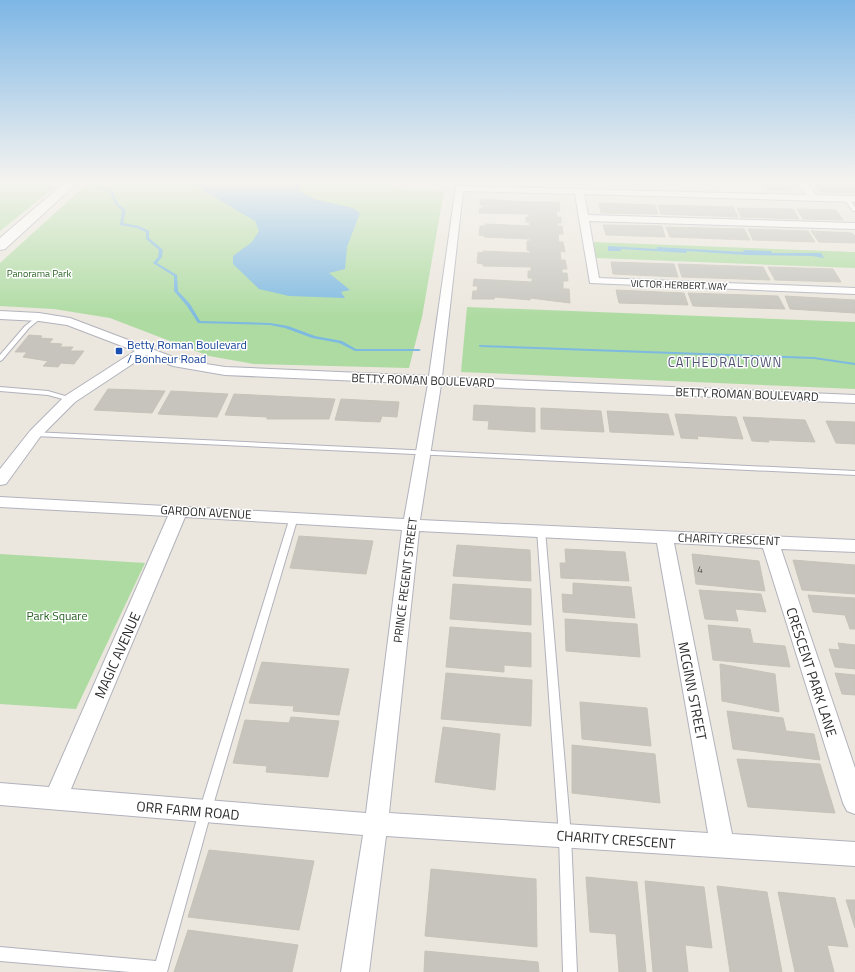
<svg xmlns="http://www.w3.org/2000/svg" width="855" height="972" font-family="'Titillium Web',sans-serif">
	<rect width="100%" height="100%" fill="#ebe7de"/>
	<path fill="#addba1" d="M0,183H60L0,231Z
		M88,183H384L398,188L444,191L422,317L409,368L254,364L209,356L110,318L54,309L0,306V263Z
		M593,242L855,252V268L596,258Z
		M467,307L855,322V389L461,372Z
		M0,554L145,563L76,709L0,704Z"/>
	<path fill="#7db9e1" d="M196,183H301L300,191L314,199L353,208L360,213L347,247L345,269L329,273L350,290L341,292L345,298L289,296L259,289L233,264V256L252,242L259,231L255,221L202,190Z
		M608,246L657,249V247L744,252L743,250L771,251L772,253H821L824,258L812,256L746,255L687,251L686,253L621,249V251H608Z"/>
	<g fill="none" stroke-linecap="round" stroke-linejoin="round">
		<path fill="#7db9e1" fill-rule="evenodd" d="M99,183H101L102,187L113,192L117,203L126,210L123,223L139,226L149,231V238L163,250L162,257L157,263L177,275L178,291L190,304L200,321L270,323L288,326L315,336L342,341L356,349H419L421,350L419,351H355L339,343L312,338L285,328L270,325L198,323L187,306L174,291V276L153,263L158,257L159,250L146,239V232L137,228L120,225L122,210L115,204L111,194L99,188Z
			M479,345L814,357L855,363V365L814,359L481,347L479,346Z"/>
	</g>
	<path fill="#c6c4bd" stroke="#c6c3b8" d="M763,183H787L793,191L768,190Z
		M813,183L855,184V193L819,192Z
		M480,199L527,202H559L560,211H556L557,217H561V223H557L558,226H562L563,234H558L559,242H563L565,252L560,251L561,260H565L567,269H562V273H567L568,281H563V289H569L570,303L530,298V300L495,297L494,299H472L473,291H477L478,286H473L474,279L532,282V278H528V271H531V267L483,266V264L477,263L478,252L483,253V251L531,253L530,251L527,250V241H530V239L484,237L485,236L479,235L480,226H485V224L530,226L529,222H526V217H529V214L479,213L480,208H483L484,205H480Z
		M599,203L655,205L658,214L601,213Z
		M658,205L733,207L738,217L661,214Z
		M737,208L793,209L799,219L741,217Z
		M797,209L836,210L843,220L803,219Z
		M603,225L662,226L665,237L606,235Z
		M666,227L744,229L750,240L670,237Z
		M748,229L808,231L815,242L753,240Z
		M811,231L852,233L855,236V243L819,242Z
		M611,262L674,264L678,277L613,274Z
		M678,264L763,267L770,280L682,277Z
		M768,267L833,269L841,282L775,280Z
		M616,290L684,293L688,305L619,303Z
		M688,293L778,296L785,309L693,306Z
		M785,296L855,300V313L790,309Z
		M29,335L42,336L40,338L53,339L49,343L62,344L60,347H73L70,351H84L74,364L61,363L58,367L43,366L48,361L23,357L27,352H15Z
		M108,389L165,391L152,413L94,410Z
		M171,391L228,394L217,417L158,414Z
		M234,394L335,399L329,419H267V417L225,415Z
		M341,399L399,402L397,417L382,416L380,422L335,420Z
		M474,405L535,408V432L488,429L489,421L473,420Z
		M541,408L601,411L604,432L541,429Z
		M607,411L668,414L674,435L610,432Z
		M675,414L736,417L743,439L697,436L698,439L681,438Z
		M743,417L805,420L815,442L768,440L769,442L752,441Z
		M826,421L855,422V444L836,443Z
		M299,536L373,541L366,574L290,568Z
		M457,545L530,550L531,581L453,576Z
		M565,549L625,552L629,581L561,578L560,563H566Z
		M692,554L759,561L765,591L696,584Z
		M793,560L855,565V594L802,590Z
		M573,583L631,587L635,618L563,612L562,594L573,595Z
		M453,584L531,589V625L450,619Z
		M699,590L761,594L766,612L735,609L738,621L705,619Z
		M808,595L855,598V629H850L845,615L813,612Z
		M565,619L637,624L640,657L566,651Z
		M708,625L750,629L753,643L785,646L790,667L713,660Z
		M450,627L531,633V667L504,665V672L446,667Z
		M838,643L855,645V669L835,667L829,649L840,650Z
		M262,662L349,669L339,715L293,711L294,706L249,703Z
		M720,664L775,674L779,712L722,701Z
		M446,673L532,680L531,726L441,719Z
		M835,673L855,675V695L842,694Z
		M580,702L647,708L651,746L582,739Z
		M727,711L783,718L786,731L814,734L820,760L733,749Z
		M291,717L339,721L328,777L266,772L267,766L233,763L245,720L289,723Z
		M443,727L500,734L495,790L435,782Z
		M572,745L655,754L660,803L572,793Z
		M737,759L820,764L835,813L748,807Z
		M209,850L314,861L299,930L188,917Z
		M431,869L536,879L537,947L425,936Z
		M586,877L637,882L646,972H619L616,934L590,932Z
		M645,881L704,887L712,948L685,945L688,972H653Z
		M717,886L767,892L782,972H730Z
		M778,892L835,898L848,947L827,945L834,972H795Z
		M846,900H855V928Z
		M188,930L298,945L292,972H174Z
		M425,951L538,962L539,972H424Z"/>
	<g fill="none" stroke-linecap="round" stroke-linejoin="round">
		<g stroke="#b1b2bc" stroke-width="2">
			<path id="lane" d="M845,198H849L855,207V211H853L845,200Z
				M39,315L41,316V318L29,328L2,360L0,361V355L25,326Z
				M0,387L48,391L72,398L74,399L70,401L48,395L0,391Z
				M32,432L855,471V475L35,436H32L31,434Z
				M294,514L298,517L211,812L167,972H130L0,961V947L156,961L199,812L290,517Z
				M541,527L545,530L571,836L577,972H563L559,836L537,530Z"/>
		</g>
		<g stroke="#b1b2bc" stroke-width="2">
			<path id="street" d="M798,183H807L816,195L855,196V202L584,194L588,215L855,223V229L589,221L599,278L855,288V294L590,283L575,194L463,191L442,377L855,395V403L441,385L420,520L855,540V552L781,549L855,768V814L847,811L843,803L763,548L674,543L732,834L855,842V866L386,836L369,972H341L363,835L0,805V783L49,787L168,516L0,507V497L404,519L428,384L225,375L173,366L146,355L75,402L40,437L6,484L0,485V469L30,431L65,396L135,351L67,325L39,321L0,319V311L39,313L70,318L181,360L225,367L429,376L456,186L806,195ZM185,517L402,530L366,813L71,789ZM419,531L657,543L708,833L389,813Z"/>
		</g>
		<g stroke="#b1b2bc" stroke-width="2">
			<path id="secondary" d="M64,183H77L5,249L0,250V238Z"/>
		</g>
		<use href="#lane" fill="#fff" fill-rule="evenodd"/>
		<use href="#street" fill="#fff" fill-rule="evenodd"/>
		<use href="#secondary" fill="#fff" fill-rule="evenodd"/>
	</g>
	<linearGradient id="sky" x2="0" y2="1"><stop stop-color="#7db6e5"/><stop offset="0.57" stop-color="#f6f4f0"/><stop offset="1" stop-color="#f6f4f0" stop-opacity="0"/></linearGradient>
	<rect width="855" height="319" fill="url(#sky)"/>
	<rect fill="#1a4fb4" stroke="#fff" stroke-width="1.5" x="115" y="347" width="8" height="8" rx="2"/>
	<g text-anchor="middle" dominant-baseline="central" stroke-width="3" stroke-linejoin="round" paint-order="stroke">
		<g font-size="10" fill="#276022" stroke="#fff">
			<text x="39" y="273">Panorama Park</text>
		</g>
		<g font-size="10" fill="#2a2a2a" stroke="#fff">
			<text transform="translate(679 285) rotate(2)">VICTOR HERBERT WAY</text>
		</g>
		<g font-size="10" fill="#51504f">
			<text x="700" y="569">4</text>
		</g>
		<g font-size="12" fill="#164399" stroke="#fff" text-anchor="start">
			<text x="127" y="344">Betty Roman Boulevard<tspan x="127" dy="14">/ Bonheur Road</tspan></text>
		</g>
		<g font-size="12" fill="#2a2a2a" stroke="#fff">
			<text transform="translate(423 380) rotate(2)">BETTY ROMAN BOULEVARD</text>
			<text transform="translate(747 394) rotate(2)">BETTY ROMAN BOULEVARD</text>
			<text transform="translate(206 512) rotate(3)">GARDON AVENUE</text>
			<text transform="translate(729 539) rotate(2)">CHARITY CRESCENT</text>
			<text transform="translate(405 580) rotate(-83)">PRINCE REGENT STREET</text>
		</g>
		<g font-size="12" fill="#276022" stroke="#fff">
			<text x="57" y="615">Park Square</text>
		</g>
		<g font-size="13" letter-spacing="1" fill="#505276" stroke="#fff">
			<text x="725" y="362">CATHEDRALTOWN</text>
		</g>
		<g font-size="14" fill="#2a2a2a" stroke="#fff">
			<text transform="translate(117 655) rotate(-66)">MAGIC AVENUE</text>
			<text transform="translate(812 672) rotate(72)">CRESCENT PARK LANE</text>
			<text transform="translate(693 691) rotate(79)">MCGINN STREET</text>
			<text transform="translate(188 810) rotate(5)">ORR FARM ROAD</text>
			<text transform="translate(616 839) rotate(4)">CHARITY CRESCENT</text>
		</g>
	</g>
</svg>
